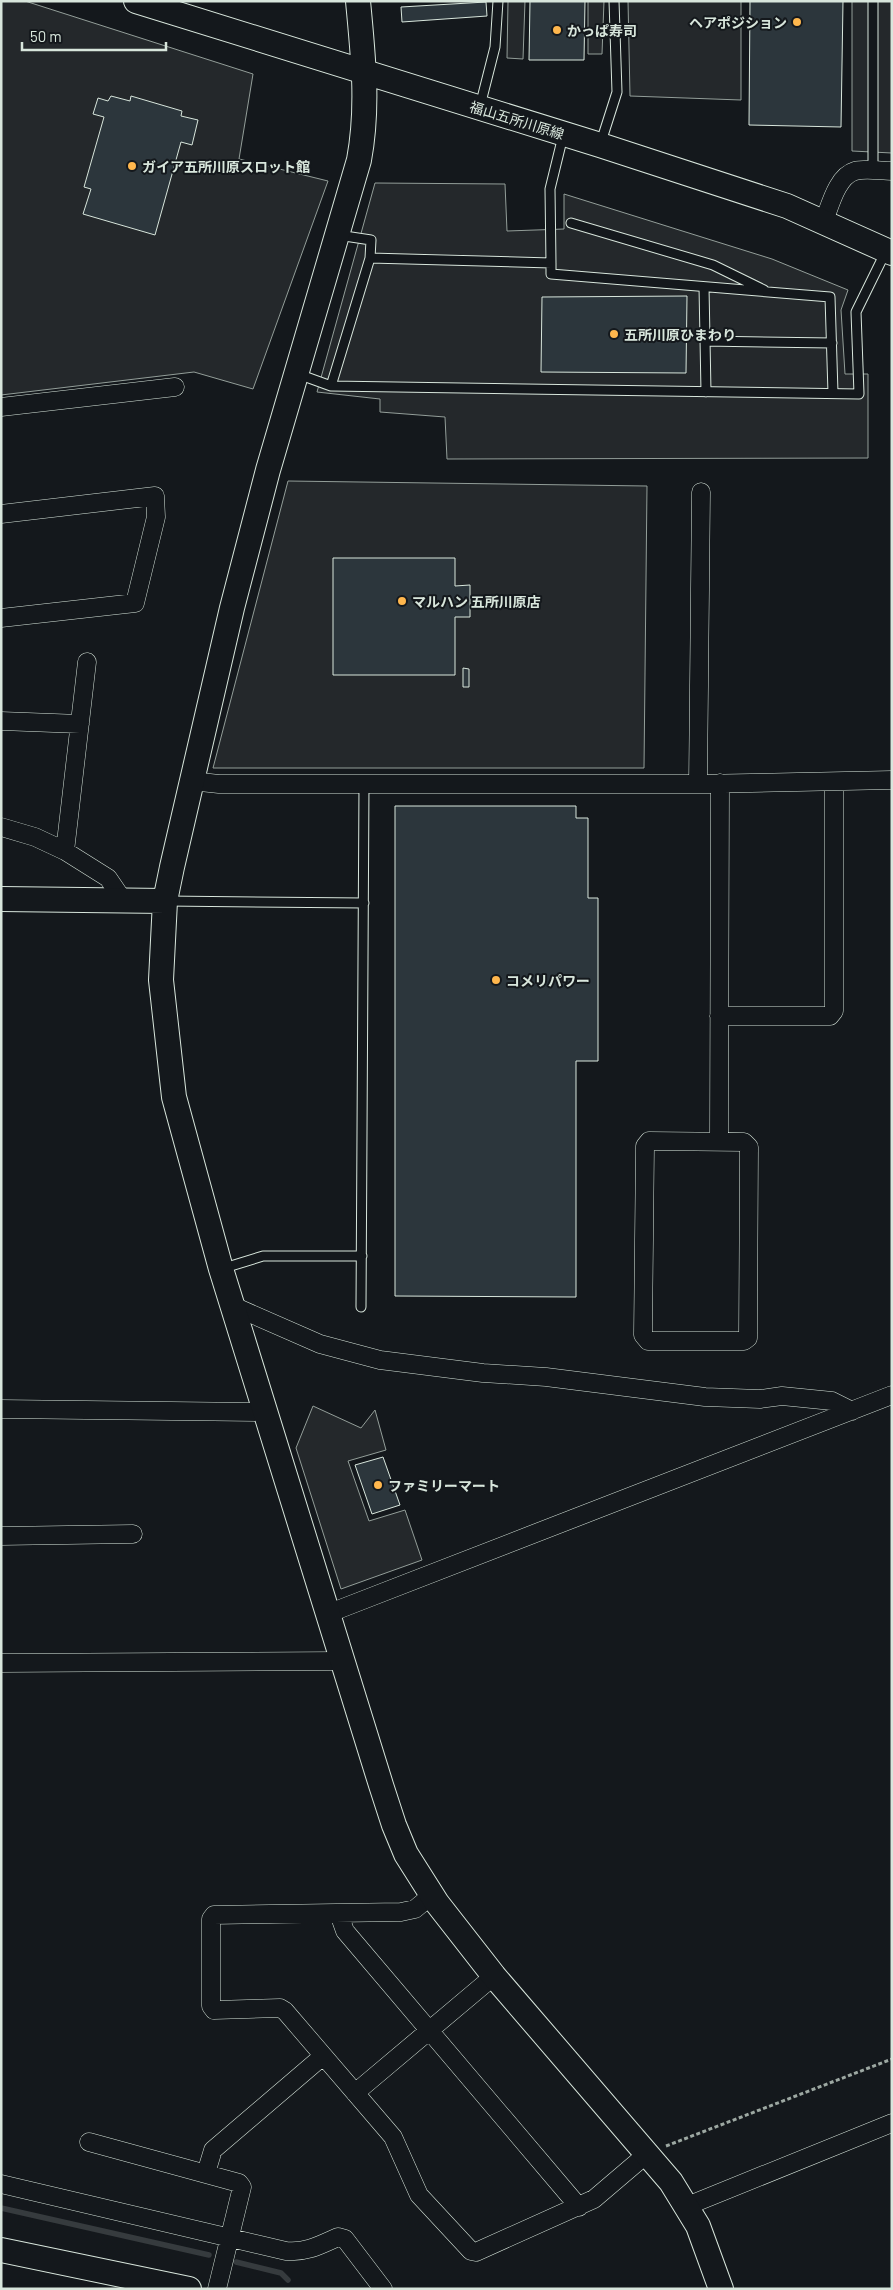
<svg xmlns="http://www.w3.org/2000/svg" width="893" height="2290" font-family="Barlow,'Noto Sans JP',sans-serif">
	<rect width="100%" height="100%" fill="#14181c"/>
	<path fill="#24282b" stroke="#939e99" d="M1,1H25L253,74L239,159L328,181L253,389L194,372L1,395Z
		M508,1H525L523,59L507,58Z
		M588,1H604L602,54H588Z
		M628,1H741V100L630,96Z
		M852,1H892V153L852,151Z
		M375,183L505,184L507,231L564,229V194L772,259L848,290L841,310L845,374H868V458L447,459L445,417L380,412V399L317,392Z
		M288,481L647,486L644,768H213Z
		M313,1406L361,1428L375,1410L386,1450L348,1461L369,1521L405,1510L422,1560L341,1589L296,1448Z"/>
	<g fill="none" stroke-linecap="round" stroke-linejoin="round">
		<path stroke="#363b3e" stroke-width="5.5" d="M1,2208L209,2255
			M236,2262L281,2273L288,2280"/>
	</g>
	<path fill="#2c363c" stroke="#d8e6dc" d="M530,1H585L584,60H529Z
		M750,1H843L841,127L749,125Z
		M486,2L487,16L402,22L401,7Z
		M111,96L130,101L131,96L182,111L181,116L198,120L192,145L181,142L155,235L83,214L91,189L84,187L104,117L93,114L98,98L108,101Z
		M687,296L686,373L541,372L542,297Z
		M333,558H455V586L470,585V617H455V675H333Z
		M463,668L469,669V687H463Z
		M395,806H576V818H588V898H598V1061H576V1297L395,1296Z
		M383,1457L400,1505L372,1514L355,1465Z"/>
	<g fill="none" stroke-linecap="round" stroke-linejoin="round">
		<g stroke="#d8e6dc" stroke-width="11">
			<path id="lane" d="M873,1V171
				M480,106L495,47L498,1
				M600,145L617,92L614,1
				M571,223L713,265L764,290
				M338,235L371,240L370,258L551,263L550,189L563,136
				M551,263V274L830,297L833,393
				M704,287L706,392
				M705,341L832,343
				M298,374L331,386L370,258
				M331,386L859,394L856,312L886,251
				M166,901L364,903
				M221,1269L263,1256H362
				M361,1307L364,784"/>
		</g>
		<g stroke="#d8e6dc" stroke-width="19">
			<path id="street" d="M824,221C830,206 837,176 855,171C866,168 881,171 892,171
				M1,407L175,387
				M1,514L155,496L156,517L135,603L1,618
				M1,721L80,724
				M191,781L219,784H698L892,780
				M698,784L701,492
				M1,827L35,837L65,851L108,878L123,900
				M65,851L87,662
				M719,1016H830L834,1011V782
				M649,1141L744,1142L749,1147L748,1338L744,1341H648L643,1335L645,1146Z
				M719,1142L720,783
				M231,1305L320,1344L380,1360L483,1373L546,1377L705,1397L760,1399L782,1396L832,1401L852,1411
				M1,1409L266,1412
				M1,1536L133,1534
				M327,1614L892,1395
				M1,1663L342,1661
				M432,1895L415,1909L401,1912L214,1915L211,1919V2006L214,2010L280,2008L285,2011L393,2137L419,2195L471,2251L476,2252L594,2199L648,2153
				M339,1914L345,1931L579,2207
				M355,2093L494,1976
				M89,2142L239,2183L242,2187L217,2289
				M206,2173L213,2150L323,2056
				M1,2184L286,2251C306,2253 320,2245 338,2237L345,2239L383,2289
				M687,2206L892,2123"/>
		</g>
		<g stroke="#d8e6dc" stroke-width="26">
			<path id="secondary" d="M136,1L600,145L787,206L892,253
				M358,1C363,55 369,106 359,160L268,470L232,608L172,867L165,901L161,980L174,1097L221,1269L381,1785L394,1825L406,1854L437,1903L494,1976L671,2182L698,2226L721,2289
				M1,899L165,901
				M1,2250L189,2289"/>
		</g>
		<path stroke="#9da8a2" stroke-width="3" stroke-dasharray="4 2.5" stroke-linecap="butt" d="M666,2146L892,2059"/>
		<use href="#lane" stroke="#14181c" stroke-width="9"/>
		<use href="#street" stroke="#14181c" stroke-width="18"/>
		<use href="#secondary" stroke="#14181c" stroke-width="24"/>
	</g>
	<g fill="#ffb74d" stroke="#14181c" stroke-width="2">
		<circle cx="797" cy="22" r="5"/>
		<circle cx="557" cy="30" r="5"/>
		<circle cx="132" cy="166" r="5"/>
		<circle cx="614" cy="334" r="5"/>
		<circle cx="402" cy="601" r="5"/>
		<circle cx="496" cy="980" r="5"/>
		<circle cx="378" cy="1485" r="5"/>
	</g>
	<g text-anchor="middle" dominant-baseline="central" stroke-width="4" stroke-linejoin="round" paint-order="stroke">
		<g font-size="14" font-weight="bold" fill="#d8e6dc" stroke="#14181c" text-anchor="start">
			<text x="787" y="22" text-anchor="end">ヘアポジション</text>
			<text x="567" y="30">かっぱ寿司</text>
			<text x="142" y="166">ガイア五所川原スロット館</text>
			<text x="624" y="334">五所川原ひまわり</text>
			<text x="412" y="601">マルハン 五所川原店</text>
			<text x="506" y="980">コメリパワー</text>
			<text x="388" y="1485">ファミリーマート</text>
		</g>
		<g font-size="14" fill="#d8e6dc" stroke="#14181c">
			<text transform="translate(517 120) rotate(17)">福山五所川原線</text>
		</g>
	</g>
	<rect width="893" height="2290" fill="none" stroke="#d8e6dc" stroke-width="5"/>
	<path d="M22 42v8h144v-8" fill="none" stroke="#d8e6dc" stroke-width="2.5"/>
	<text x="30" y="42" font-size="15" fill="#d8e6dc" stroke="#14181c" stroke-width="4" paint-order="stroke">50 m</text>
</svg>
